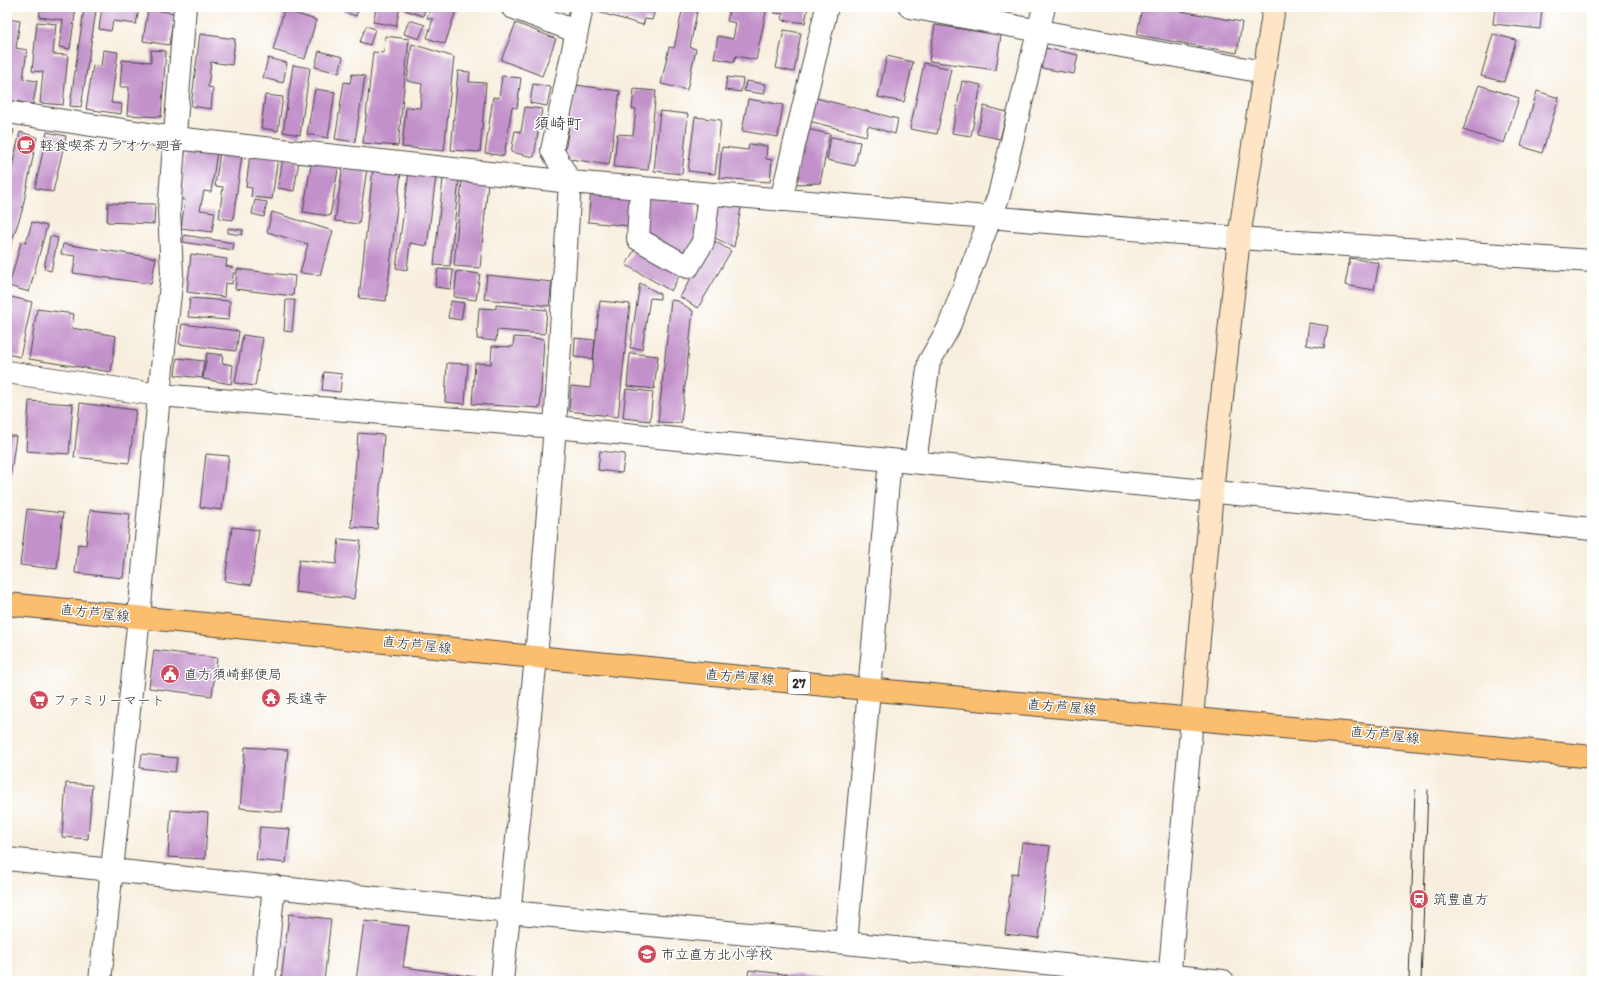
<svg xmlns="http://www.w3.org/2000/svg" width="1599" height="988" font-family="Itim,'Klee One',sans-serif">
	<rect width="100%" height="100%" fill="#fff"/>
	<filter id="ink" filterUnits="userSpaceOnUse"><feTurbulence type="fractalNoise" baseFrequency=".025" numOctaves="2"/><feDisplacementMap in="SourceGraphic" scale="8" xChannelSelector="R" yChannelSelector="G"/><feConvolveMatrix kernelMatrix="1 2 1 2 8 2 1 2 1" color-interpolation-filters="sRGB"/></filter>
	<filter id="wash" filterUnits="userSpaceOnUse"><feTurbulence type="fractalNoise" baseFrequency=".012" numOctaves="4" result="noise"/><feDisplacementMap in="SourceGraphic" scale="16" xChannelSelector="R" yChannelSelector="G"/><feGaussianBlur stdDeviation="0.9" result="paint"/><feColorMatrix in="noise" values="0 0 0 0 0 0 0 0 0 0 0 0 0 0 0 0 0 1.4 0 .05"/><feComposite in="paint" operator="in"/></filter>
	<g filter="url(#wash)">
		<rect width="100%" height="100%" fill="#f7eedd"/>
		<g id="blocks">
			<path fill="#c291ca" d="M41,7H76L70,49L59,47L63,20L39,17Z
				M102,7L139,9L136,24L113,21L111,31L99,29Z
				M346,7H359L356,16L344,12Z
				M370,7H400L396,26L373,22L376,9Z
				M406,7H426L423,16L405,10Z
				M431,7H457L445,44L427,38L433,19L427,18Z
				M592,7H656L652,20L645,19L643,25L591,10Z
				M683,7H698L690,47L696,49L687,90L661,84L669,47L674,48Z
				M730,7H767L756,60L736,56L734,62L714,58L718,36L733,39L736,23L727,21Z
				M775,7H808L805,23L782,20L783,14L774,13Z
				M976,7H998L997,13Z
				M1142,7H1158L1242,22L1237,53L1137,35Z
				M1495,7L1542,8L1540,29L1493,24Z
				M84,9L96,11L81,107L70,106Z
				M148,9L174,13L169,45L143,41Z
				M284,10L316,20L305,59L273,50Z
				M7,19L20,21L16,48L27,50L23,79L37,81L33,104L7,100Z
				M409,20L425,25L419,39L404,34Z
				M37,22L56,24L53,54L68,55L63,105L40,103L43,72L32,71Z
				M516,23L556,39L542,76L501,60Z
				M935,25L1001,35L996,70L929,61Z
				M366,26L375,29L370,45L360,42Z
				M784,30L801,33L794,72L776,68Z
				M200,34L235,39L232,65L211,62L208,87L213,88L211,109L191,106Z
				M1493,34L1516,40L1504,82L1481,76Z
				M385,36L409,39L398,146L363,143L373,52L384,53Z
				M412,44L454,57L444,151L402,147L406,107L420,108L422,84L407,81Z
				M1045,48L1078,55L1074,74L1041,68Z
				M103,50L118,52L111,103L122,104L121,114L86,109L93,65L101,67Z
				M151,50L166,51L161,117L127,115L129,87H120L122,60L151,62Z
				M319,51L343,57L339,73L315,67Z
				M887,56L913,62L904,102L878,97Z
				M268,58L287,63L283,83L263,78Z
				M924,63L951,69L937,134L910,129Z
				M293,65L310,68L300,135L283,132Z
				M458,71L470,72L469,82L486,83L480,152L451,150Z
				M352,74L365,76L355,142L335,139L344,82L350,83Z
				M502,76L521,78L517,108L512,107L504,156L485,153L493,97L499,98Z
				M727,77L743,79L741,92L725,90Z
				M746,81L766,84L764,94L744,91Z
				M962,81L981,85L971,136L952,133Z
				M533,84L551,87L547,106L530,103Z
				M576,85L620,91L609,165L564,158Z
				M1479,85L1519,98L1504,143L1463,130Z
				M315,89L335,92L328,138L307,134Z
				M634,89L656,91L648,170L614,167L617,134L633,135L636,109H632Z
				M1537,91L1559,98L1542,153L1521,146Z
				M265,95L283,97L278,131L261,128Z
				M812,97L898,119L895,134L868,126L866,136L805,120Z
				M748,99L783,105L778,137L742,131Z
				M984,106L1007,112L1000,139L977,134Z
				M525,107L542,109L534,157L511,152L515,131L521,132Z
				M660,111L688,114L682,174L654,171Z
				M695,117L721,120L715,174L688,171Z
				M7,128L14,130L7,152Z
				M806,129L830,134L820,183L795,184Z
				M20,132L37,137L22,211L7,256V188Z
				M47,132L66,136L53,192L35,188Z
				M831,137L860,142L855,166L827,160Z
				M749,144L767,146L766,159L772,160L770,182L719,178L722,147L748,150Z
				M186,147L217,152L211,192L204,191L200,210L215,212L212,232L181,228L185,200L178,198Z
				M220,152L242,155L233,220L219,218L223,187L215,186Z
				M250,154L278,157L272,199L251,197L252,188L246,187Z
				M283,158L299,161L294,191L278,188Z
				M312,159L339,164L330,216L303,212Z
				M343,164L367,168L359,224L335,221Z
				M373,169L401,172L386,301L359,298Z
				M409,172L436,176L427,246L410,243L407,270L396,268Z
				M443,179L459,180L450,266L434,265Z
				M462,180L488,182L480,268L454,266Z
				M591,191L634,196L630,226L588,222Z
				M648,195L696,200V239L684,259L645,235Z
				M255,200L267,202L264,217L252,214Z
				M717,200L742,202L734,247L711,236Z
				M108,203L155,204L154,224L107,222Z
				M272,212L333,231L320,275L300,273L308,244L267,232Z
				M32,222L47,226L29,292L9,286L21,242L26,243Z
				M228,228L243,230L242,235L228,233Z
				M184,235L234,243L233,250L183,242Z
				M50,236L58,238L51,271L44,269Z
				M713,240L731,251L698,308L680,297Z
				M63,244L156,258L151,284L73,273L76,256L61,254Z
				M636,247L681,273L671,291L626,265Z
				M191,254L227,259L226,266L234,268L232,284L225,283L224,297L187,292Z
				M1350,258L1379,263L1374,290L1345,285Z
				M237,269L295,276L293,296L235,289Z
				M438,269L453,270L451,289L435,287Z
				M457,271L480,274L476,300L454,297Z
				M487,275L552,282L549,306L484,299Z
				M640,283L660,294V299L650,298L642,349L630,348Z
				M7,296L32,302L20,357L7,354Z
				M190,298L230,301L229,320L188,317Z
				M286,300H295L292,332L284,331Z
				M671,300L678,301L693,311L681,423L658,422Z
				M451,301L464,303L461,320L448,318Z
				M600,301L630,304L618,417L569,411L571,386L590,388Z
				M496,305L547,310L545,334L497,330L496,341L477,339L479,308L496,309Z
				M37,309L74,314L72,328L116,336L111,372L29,359Z
				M1309,323L1328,326L1324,348L1306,345Z
				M182,324L239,331L236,351L179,344Z
				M243,335L263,338L255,386L235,383Z
				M514,337L544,339L540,408L472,404L475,363L491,364L492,346L513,347Z
				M575,338L595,340L593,359L574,357Z
				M207,353L223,355L222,363L233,365L231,384L203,379Z
				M630,353L658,356L654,389L627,386Z
				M177,358L204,361L202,378L175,375Z
				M447,363L468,364L465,404L445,402Z
				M324,372L342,374L340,392L322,390Z
				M626,389L653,392L650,421L623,418Z
				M29,401L73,404L69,454L26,451Z
				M80,403L136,410L129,463L74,457Z
				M358,433L384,435L377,529L351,527Z
				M7,436H16L8,494H7Z
				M600,451L625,454L622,473L598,470Z
				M206,454L229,456L222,510L200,507Z
				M27,509L63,513L57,569L20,565Z
				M90,510L130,514L123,578L75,573L78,544L86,545Z
				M232,527L259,530L251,585L225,581Z
				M339,539L361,541L354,599L295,592L299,560L336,564Z
				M154,650L217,658L212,696L149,688Z
				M245,747L288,750L282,812L240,808Z
				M142,754L177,758L175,772L140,768Z
				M66,783L92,785L88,839L62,837Z
				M171,810L208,813L205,859L168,857Z
				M260,827L290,829L286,863L256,860Z
				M1022,843L1050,846L1039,938L1005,934L1012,873L1018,874Z
				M289,914L331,919L324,981H281Z
				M364,921L409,926L403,967L476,977L475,981H423L401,978V981H356Z
				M749,970L835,980V981H747Z"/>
		</g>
	</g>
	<g filter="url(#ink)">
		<use href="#blocks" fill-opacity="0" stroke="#4a4846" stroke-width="1"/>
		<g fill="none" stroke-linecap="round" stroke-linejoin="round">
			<g stroke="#4a4846" stroke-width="24">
				<path id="street" d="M512,7L575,31
					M910,7L1263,72
					M7,112L175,138L570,182L1239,238L1592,261
					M641,188L638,239L688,267L703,242L709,194
					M781,200L827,7
					M7,372L159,395L555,427L1592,529
					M915,462L929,362L948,329L999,195L1044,7
					M7,859L509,912L846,943L1223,981
					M846,943L890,460
					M100,981L139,617L159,395L172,275L169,210L185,7
					M264,981L274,886
					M502,981L536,658L555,427L570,182L552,150L582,7
					M1169,981L1192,718"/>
			</g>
			<g stroke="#4a4846" stroke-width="24">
				<path id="secondary" d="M1192,718L1212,492L1239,238L1274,7"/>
			</g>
			<g stroke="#4a4846" stroke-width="24">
				<path id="primary" d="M7,604C294,632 580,663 867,689C1109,712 1351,732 1592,757"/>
			</g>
			<use href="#street" stroke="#fff" stroke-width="22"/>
			<use href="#secondary" stroke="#fde5c5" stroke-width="22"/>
			<use href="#primary" stroke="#fbbd6e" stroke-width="22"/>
			<path stroke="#2b2b2b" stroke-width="1" d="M1409,981L1415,790
				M1421,981L1428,790"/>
		</g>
	</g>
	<defs>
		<g id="cafe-disc" transform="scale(1)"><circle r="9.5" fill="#d1495b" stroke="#fff"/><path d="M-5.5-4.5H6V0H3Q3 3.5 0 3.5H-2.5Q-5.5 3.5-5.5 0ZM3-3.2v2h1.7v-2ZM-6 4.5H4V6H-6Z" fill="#fff"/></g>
		<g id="civic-disc" transform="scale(1)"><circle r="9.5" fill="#d1495b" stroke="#fff"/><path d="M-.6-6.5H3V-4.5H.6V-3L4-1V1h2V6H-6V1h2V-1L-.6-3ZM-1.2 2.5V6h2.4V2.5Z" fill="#fff"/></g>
		<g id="temple-disc" transform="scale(1)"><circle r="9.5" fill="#d1495b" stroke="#fff"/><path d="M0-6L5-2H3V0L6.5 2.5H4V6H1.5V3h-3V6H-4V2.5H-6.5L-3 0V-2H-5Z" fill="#fff"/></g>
		<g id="supermarket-disc" transform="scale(1)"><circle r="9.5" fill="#d1495b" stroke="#fff"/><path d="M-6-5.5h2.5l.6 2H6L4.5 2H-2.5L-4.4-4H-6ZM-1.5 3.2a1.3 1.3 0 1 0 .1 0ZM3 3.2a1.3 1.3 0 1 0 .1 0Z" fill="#fff"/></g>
		<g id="station-disc" transform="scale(1)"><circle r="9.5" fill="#d1495b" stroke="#fff"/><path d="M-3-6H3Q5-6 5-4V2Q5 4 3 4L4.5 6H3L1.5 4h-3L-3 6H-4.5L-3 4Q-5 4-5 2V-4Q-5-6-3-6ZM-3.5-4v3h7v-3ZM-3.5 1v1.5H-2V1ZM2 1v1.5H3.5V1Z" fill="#fff"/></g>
		<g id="school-disc" transform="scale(1)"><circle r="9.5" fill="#d1495b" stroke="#fff"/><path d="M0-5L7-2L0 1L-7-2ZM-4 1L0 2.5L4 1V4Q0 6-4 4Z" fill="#fff"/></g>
	</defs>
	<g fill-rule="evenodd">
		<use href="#cafe-disc" x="26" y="145"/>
		<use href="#civic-disc" x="170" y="674"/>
		<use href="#temple-disc" x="271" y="698"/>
		<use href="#supermarket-disc" x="39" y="700"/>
		<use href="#station-disc" x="1419" y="899"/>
		<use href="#school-disc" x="647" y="954"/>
	</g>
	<g text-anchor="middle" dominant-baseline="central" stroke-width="3" stroke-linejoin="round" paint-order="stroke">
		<rect fill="#fff" stroke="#6b6b6b" stroke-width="1" x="788" y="672" width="22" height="22" rx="3"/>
		<g font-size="13" font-weight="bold" fill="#2b2b2b">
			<text x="799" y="683">27</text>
		</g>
		<g font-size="14" fill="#2b2b2b" stroke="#fff" text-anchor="start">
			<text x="40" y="145">軽食喫茶カラオケ 廻音</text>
			<text x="184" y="674">直方須崎郵便局</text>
			<text x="285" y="698">長遠寺</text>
			<text x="53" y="700">ファミリーマート</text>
			<text x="1433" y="899">筑豊直方</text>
			<text x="661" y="954">市立直方北小学校</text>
		</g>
		<g font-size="14" fill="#2b2b2b" stroke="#fff">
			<text transform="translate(95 613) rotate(6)">直方芦屋線</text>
			<text transform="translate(417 645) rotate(6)">直方芦屋線</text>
			<text transform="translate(740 677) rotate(5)">直方芦屋線</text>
			<text transform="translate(1062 707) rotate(5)">直方芦屋線</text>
			<text transform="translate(1385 735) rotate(6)">直方芦屋線</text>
		</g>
		<g font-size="16" fill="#2b2b2b" stroke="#fff">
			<text x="558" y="123">須崎町</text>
		</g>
	</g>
	<rect width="1599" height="988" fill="none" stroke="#fff" stroke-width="24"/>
</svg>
